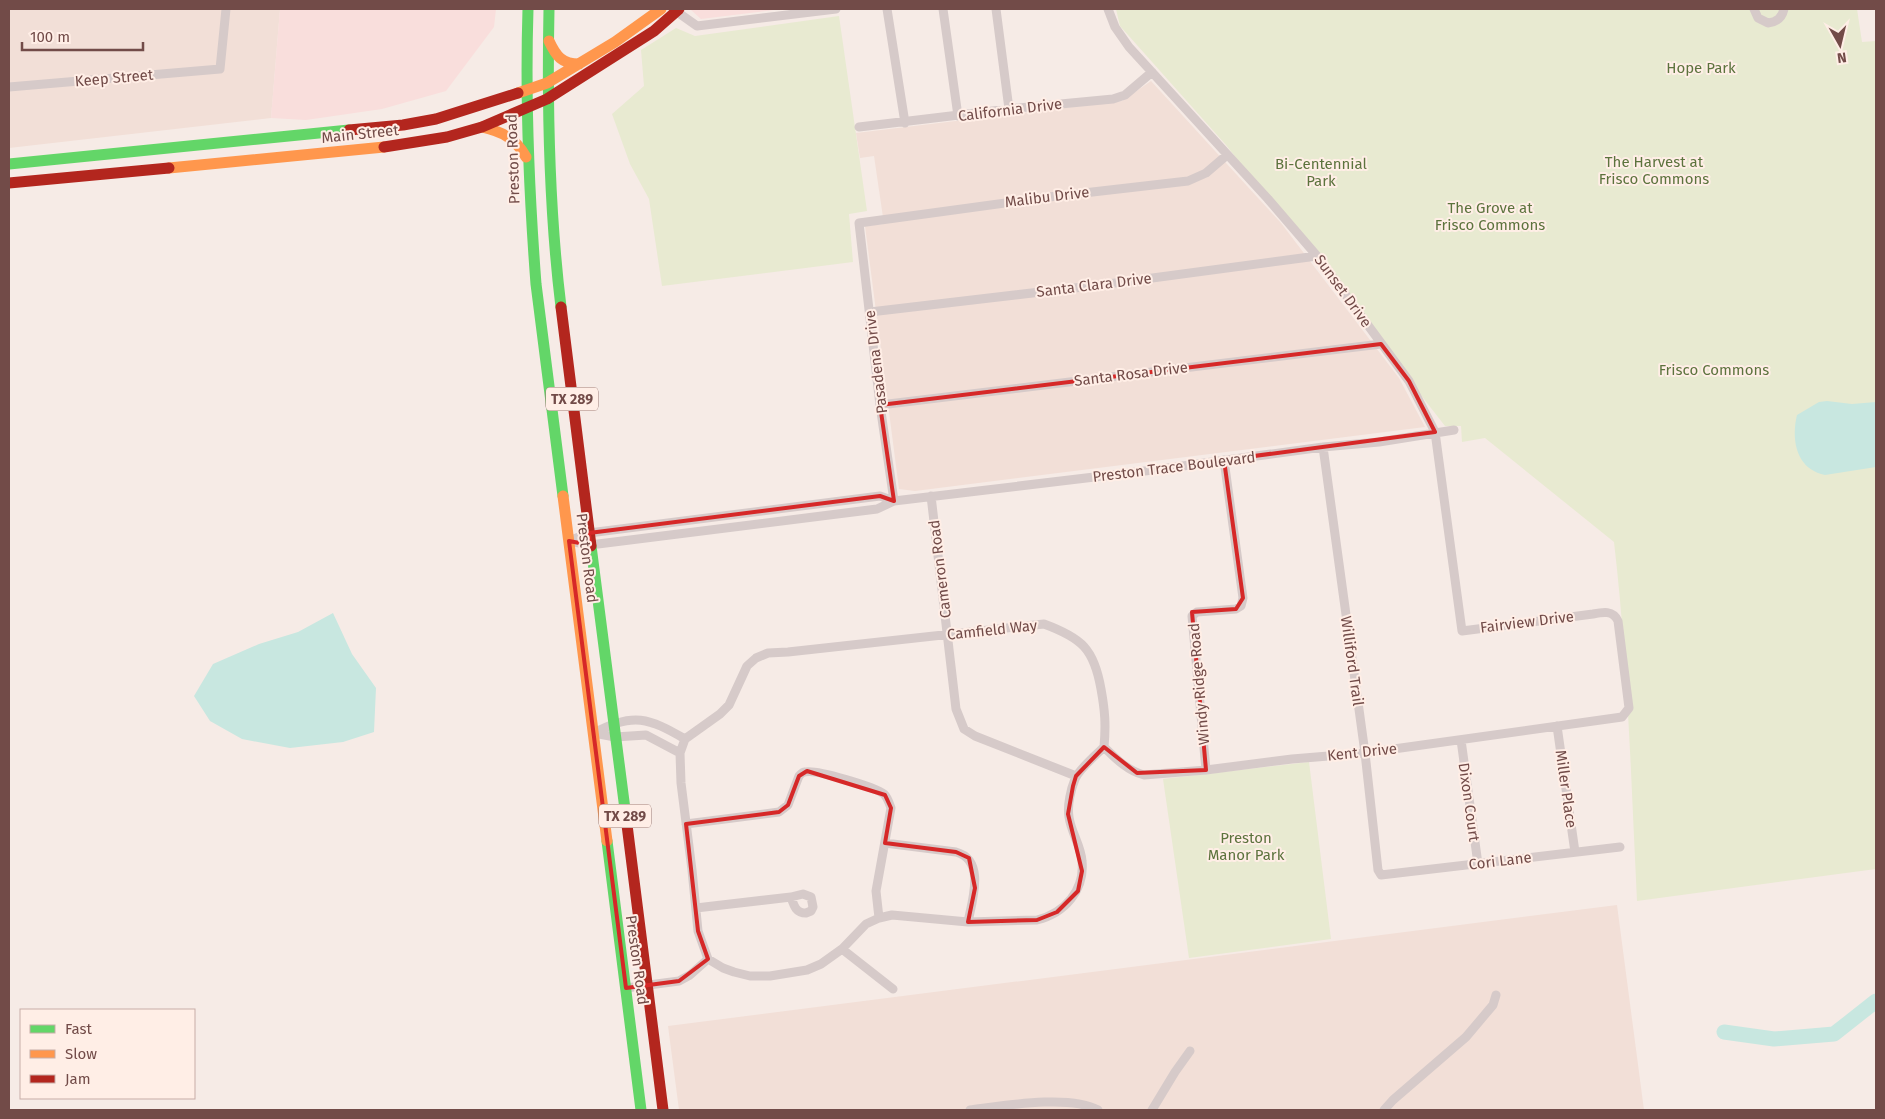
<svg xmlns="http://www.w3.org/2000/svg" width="1885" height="1119" font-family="'Fira Sans',sans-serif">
	<rect width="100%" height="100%" fill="#f6ebe6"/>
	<path fill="#f2dfd7" d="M9,9H280L271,118L9,148Z
		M1151,81L1281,223L1399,378L1425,427L915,491L899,489L865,226L884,224L874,156L860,158L856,133L1122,101Z
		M1617,905L1644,1110H679L668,1026Z"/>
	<path fill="#f9dedc" d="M280,9H496L494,27L446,91L382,109L306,120L271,118Z
		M692,9H781L701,19L691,10Z"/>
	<path fill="#e8ead1" d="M1116,9H1857L1862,42L1876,41V869L1637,901C1631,781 1628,661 1614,542L1485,438L1462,442L1461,426H1445L1226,145L1120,26Z
		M839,16L867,211L849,214L853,262L662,286L649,199L630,164L612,114L644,86L641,50L676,28L695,36Z
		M1309,762L1331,939L1189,958L1163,779Z"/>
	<path fill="#c8e7e0" d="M1827,401L1852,404L1876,402V467L1825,475C1796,469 1791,440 1797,415L1819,402Z
		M333,613L352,654L376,688L374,732L343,742L290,748L242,739L210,721L194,696L213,664L259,644L298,632Z"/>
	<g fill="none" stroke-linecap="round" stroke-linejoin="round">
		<path stroke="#c8e7e0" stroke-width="15" d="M1724,1032L1774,1039L1834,1034L1876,1001"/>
		<path stroke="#d6cac9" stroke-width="9" d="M673,9L697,26L836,9
			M887,9L905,123
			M943,9L958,116
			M996,9L1009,109
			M1754,9L1758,18L1768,23C1777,22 1782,18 1784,9
			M9,87L220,69L226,9
			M859,127L1009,109L1113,99L1125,95L1152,72
			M870,312L1100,285L1317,256
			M880,405L1381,344
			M1323,447L1365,753L1378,870L1381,875L1620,847
			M931,496L956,709L964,729L975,736L1076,776
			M894,501L880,405L859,223L1049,197L1188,181L1206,173L1227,155
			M569,541L590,545L877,509L894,501L1153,470L1323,447L1379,442L1454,430
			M569,541L589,533L880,496L894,501
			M1044,624C1082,638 1094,649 1101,689C1105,711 1106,725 1104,747C1096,755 1079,769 1075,779C1071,789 1067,805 1069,817C1071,832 1081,846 1082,861C1085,890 1065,913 1037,920L968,922L892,915L879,918L866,924L842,949L821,964L807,970L770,976H750L734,972L723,968L708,959L698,931L692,870L681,783L680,753L685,739L720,714L729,705L747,666L756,658L768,653L788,652Z
			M1557,726L1575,852
			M594,733C633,712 649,718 685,739
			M594,733L615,737L646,735L680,753
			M1461,740L1478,864
			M1104,747C1116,759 1128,771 1144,775L1206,770L1292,759L1365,753L1622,717L1629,708L1618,621C1613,610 1603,612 1593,614L1462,631L1435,432L1409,381L1317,256L1268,199L1129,47L1115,27L1108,9
			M1206,770L1192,616L1197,612L1236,609L1241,606L1243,598L1224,460
			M686,824L779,812L788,805L799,776C801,774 802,772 805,772C816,769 875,787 884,794C888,798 889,803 891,808L876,891L879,918
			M885,843L956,852C986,860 972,901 968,922
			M803,894L811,897L813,907L811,911L806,913C796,913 794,906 791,897Z
			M696,908L791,897
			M842,949L893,989
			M626,988L679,981L690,975L708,959
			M970,1110C1002,1106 1070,1094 1098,1110
			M1152,1110L1175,1072L1190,1051
			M1384,1110L1393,1100L1466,1037L1493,1005L1496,995"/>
		<path stroke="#63d668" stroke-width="11" d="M528,9C525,101 529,192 536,284L563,496
			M549,9C547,108 549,209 561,307
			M9,164L349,130
			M591,546L626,817
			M607,841L641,1110"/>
		<path stroke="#ff974d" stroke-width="11" d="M549,41C556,56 562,64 579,64
			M518,93L547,83L615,42L661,9
			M482,127C503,132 515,138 526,157
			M169,168L384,147
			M563,496L607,841"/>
		<path stroke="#b3261e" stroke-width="11" d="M349,130L403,125L436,119L518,93
			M384,147L447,137L482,127L547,99L654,31L679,9
			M9,183L169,168
			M561,307L591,546
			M626,817L663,1110"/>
	</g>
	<path fill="none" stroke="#d62828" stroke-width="4" stroke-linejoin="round" d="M1381,344L1409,381L1435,432L1224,460L1243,598L1236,609L1192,612L1206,770L1137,773L1104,747L1076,776L1073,786L1068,814L1082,871L1078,891L1057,912L1037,920L968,922L975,888L969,858L956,852L885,843L891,808L885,795L807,771L799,776L788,805L779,812L686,824L698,931L708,959L679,981L626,988L569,541L590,545L589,533L880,496L894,501L880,405Z"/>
	<g text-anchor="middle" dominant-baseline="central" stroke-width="4" stroke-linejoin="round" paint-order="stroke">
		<g fill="#ffeee6" stroke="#9c7c77" stroke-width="1">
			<rect x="546" y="387.5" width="52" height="23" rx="4"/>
			<rect x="599" y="804.5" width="52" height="23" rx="4"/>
		</g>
		<g font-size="14" font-weight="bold" fill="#724b48">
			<text x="572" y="399">TX 289</text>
			<text x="625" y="816">TX 289</text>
		</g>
		<g font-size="15" fill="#5c733d" stroke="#ffeee6">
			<text x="1701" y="68">Hope Park</text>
			<text x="1654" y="162">The Harvest at<tspan x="1654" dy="17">Frisco Commons</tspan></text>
			<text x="1321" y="164">Bi-Centennial<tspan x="1321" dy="17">Park</tspan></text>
			<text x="1490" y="208">The Grove at<tspan x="1490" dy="17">Frisco Commons</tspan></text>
			<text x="1714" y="370">Frisco Commons</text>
			<text x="1246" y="838">Preston<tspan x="1246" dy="17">Manor Park</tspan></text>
		</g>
		<g font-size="15" fill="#724b48" stroke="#ffeee6">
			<text transform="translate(114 78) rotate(-5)">Keep Street</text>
			<text transform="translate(1010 110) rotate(-7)">California Drive</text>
			<text transform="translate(360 134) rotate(-6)">Main Street</text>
			<text transform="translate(513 159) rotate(-92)">Preston Road</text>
			<text transform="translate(1047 197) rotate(-7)">Malibu Drive</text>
			<text transform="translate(1094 285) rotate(-7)">Santa Clara Drive</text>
			<text transform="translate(1343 291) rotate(54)">Sunset Drive</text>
			<text transform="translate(876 362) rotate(-97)">Pasadena Drive</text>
			<text transform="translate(1131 374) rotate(-7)">Santa Rosa Drive</text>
			<text transform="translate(1174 467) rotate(-7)">Preston Trace Boulevard</text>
			<text transform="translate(587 558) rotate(83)">Preston Road</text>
			<text transform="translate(940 569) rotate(-97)">Cameron Road</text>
			<text transform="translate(1527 622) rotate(-7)">Fairview Drive</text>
			<text transform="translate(992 630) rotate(-6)">Camfield Way</text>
			<text transform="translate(1352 661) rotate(82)">Williford Trail</text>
			<text transform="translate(1199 684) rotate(-95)">Windy Ridge Road</text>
			<text transform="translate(1362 752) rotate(-6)">Kent Drive</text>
			<text transform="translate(1566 789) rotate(82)">Miller Place</text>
			<text transform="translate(1469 802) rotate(82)">Dixon Court</text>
			<text transform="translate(1500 861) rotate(-7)">Cori Lane</text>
			<text transform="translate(637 960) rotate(82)">Preston Road</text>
		</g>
	</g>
	<rect width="1885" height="1119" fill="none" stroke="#724b48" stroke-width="20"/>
	<rect x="20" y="1009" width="175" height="90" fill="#ffeee6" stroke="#c7ada7"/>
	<rect x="30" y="1025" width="25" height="8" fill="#63d668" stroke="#c7ada7"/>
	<text x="65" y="1034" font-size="15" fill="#724b48">Fast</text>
	<rect x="30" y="1050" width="25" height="8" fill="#ff974d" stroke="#c7ada7"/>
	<text x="65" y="1059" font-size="15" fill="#724b48">Slow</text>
	<rect x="30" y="1075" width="25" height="8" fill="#b3261e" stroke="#c7ada7"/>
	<text x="65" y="1084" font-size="15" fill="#724b48">Jam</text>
	<g transform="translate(1840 45) rotate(172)" stroke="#ffeee6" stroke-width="4" paint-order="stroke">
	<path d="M0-4L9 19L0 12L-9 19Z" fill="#724b48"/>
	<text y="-8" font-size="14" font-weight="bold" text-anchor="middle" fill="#724b48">N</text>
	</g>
	<path d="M22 42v8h121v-8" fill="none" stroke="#724b48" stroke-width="2.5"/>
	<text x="30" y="42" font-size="15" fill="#724b48" stroke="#ffeee6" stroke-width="4" paint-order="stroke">100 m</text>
</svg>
